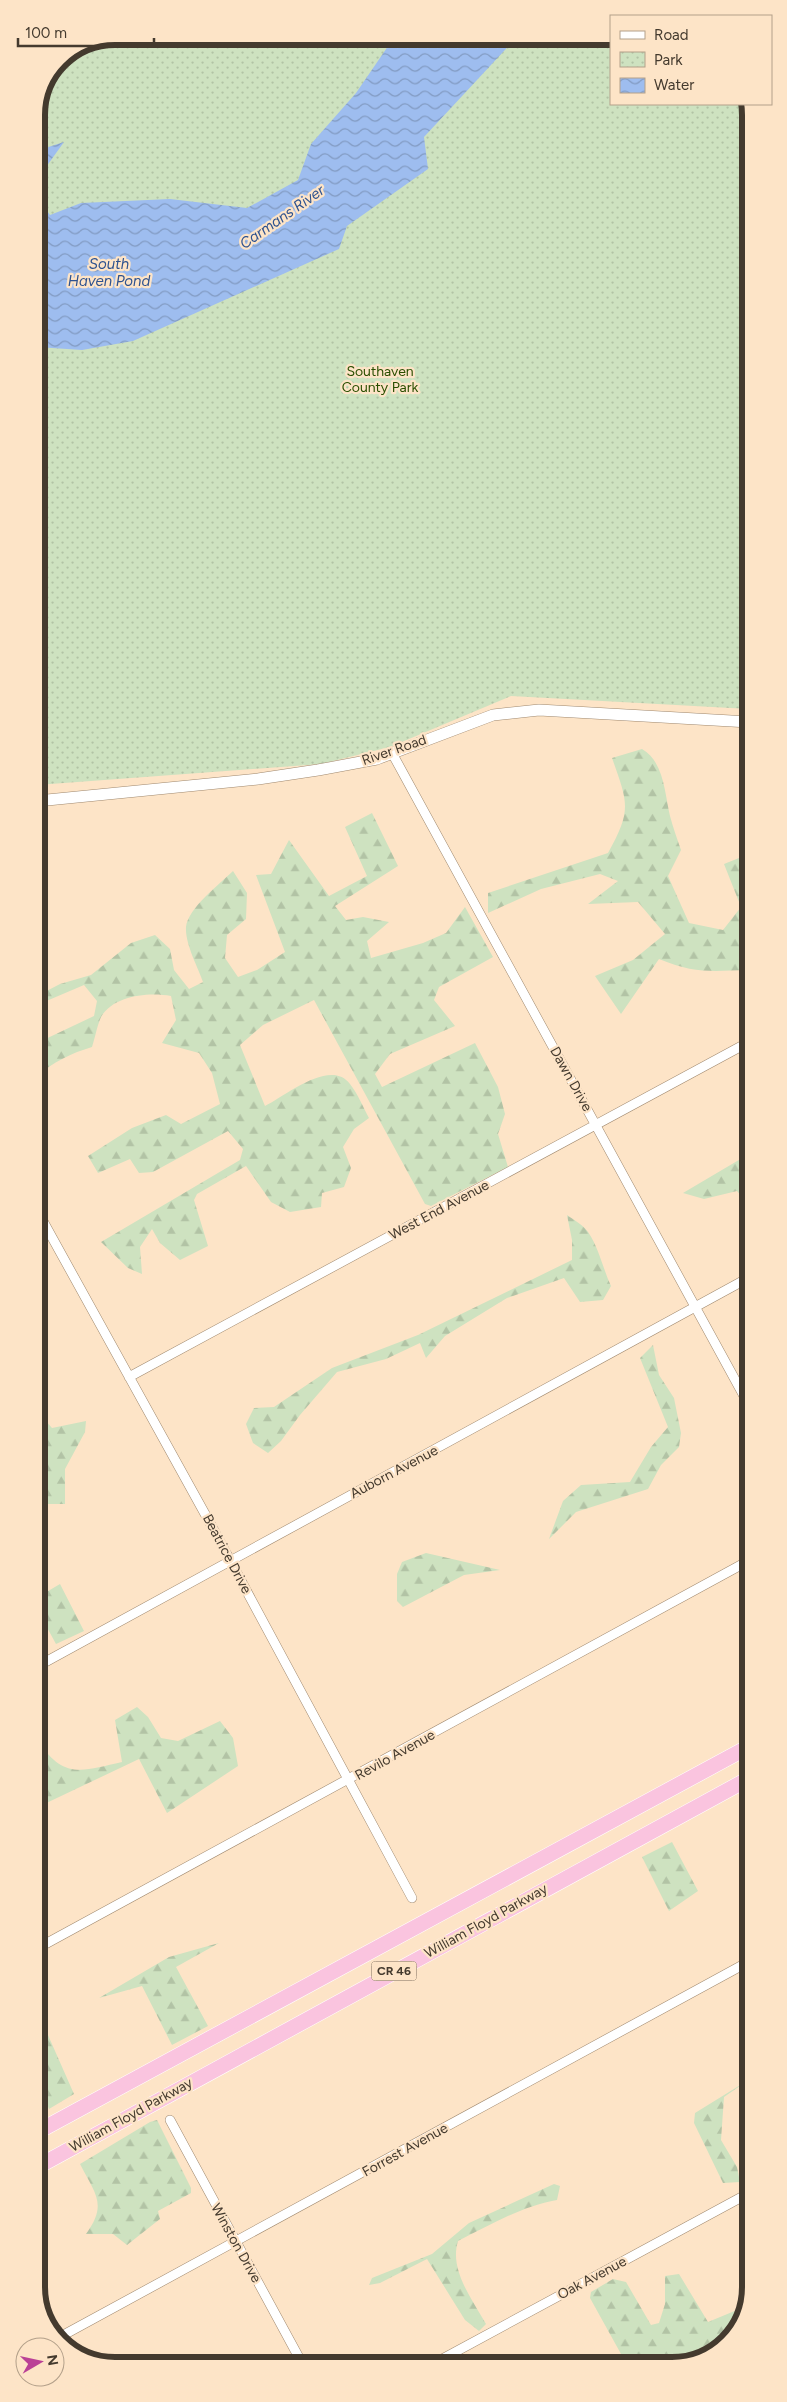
<svg xmlns="http://www.w3.org/2000/svg" width="787" height="2402" font-family="Figtree,sans-serif">
	<defs>
		<pattern id="forest-firs" width="22" height="20" patternUnits="userSpaceOnUse" patternTransform="scale(1.25)"><rect width="22" height="20" fill="#cee2c0"/><path d="M5 1l3.5 6h-7zM16 11l3.5 6h-7z" fill="#b2c3a5"/></pattern>
		<pattern id="park-dots" width="8" height="8" patternUnits="userSpaceOnUse" patternTransform="scale(1.25)"><rect width="8" height="8" fill="#cee2c0"/><path d="M2 2h.1M6 6h.1" fill="none" stroke="#b2c3a5" stroke-width="1.8" stroke-linecap="round"/></pattern>
		<pattern id="water-waves" width="16" height="10" patternUnits="userSpaceOnUse" patternTransform="scale(1.25)"><rect width="16" height="10" fill="#9ebdef"/><path d="M0 5q4-4 8 0t8 0" fill="none" stroke="#829bc2"/></pattern>
	</defs>
	<rect width="100%" height="100%" fill="#fde4c7"/>
	<path fill="url(#forest-firs)" d="M642,749C664,761 665,795 670,816C673,827 677,839 681,850L668,876L689,923L723,930L741,907L724,864L749,854V970C711,971 695,974 659,959L621,1014L595,976L633,960L665,934L638,902L588,904L618,881L600,874L541,889L488,913V893L608,853C632,810 628,803 612,758Z
		M372,813L398,866L335,906L346,920L363,917L389,922L367,941L371,958L423,943L446,933L465,907L493,957L439,987L434,1000L455,1026L390,1054L375,1074L382,1087L475,1043L498,1087L505,1114L498,1134L508,1167L431,1206L425,1204L314,1000L263,1025L240,1045L265,1106C286,1095 331,1058 350,1084C358,1094 363,1107 369,1118L354,1129L343,1147L351,1168L344,1187L322,1193L321,1207L290,1212L271,1202L246,1166L197,1194L194,1200L208,1246L180,1260L160,1243L152,1229L140,1247L142,1274L128,1268L101,1242L240,1160L243,1149L228,1131L153,1172L139,1173L130,1159L98,1173L88,1156L132,1128L166,1115L181,1124L220,1104L212,1073L199,1053L162,1043L176,1020L171,996C149,992 114,995 101,1017C97,1026 95,1038 92,1047C72,1053 52,1062 37,1077V1043L94,1016L97,1001L84,985L37,1005V996L60,984L91,975L131,943L155,935L170,949L174,970L189,989L203,982C198,967 185,944 186,927C188,908 220,884 233,871L247,893L246,919L227,935L225,958L238,977L257,970L285,952L256,875L271,874L289,840L329,896L367,876L345,827Z
		M749,1154V1205L737,1191L704,1199L683,1193Z
		M567,1215C574,1220 583,1225 588,1232C599,1248 603,1269 611,1286L603,1300L580,1302L564,1278L507,1298L445,1336L426,1358L420,1343L386,1359L337,1372L300,1415L281,1441L268,1453L253,1443L246,1424L254,1408L274,1407L332,1368L418,1335L572,1260V1240Z
		M653,1345L659,1375L674,1398L681,1433L679,1447L661,1465L648,1489L576,1512L549,1539L563,1501L581,1485L630,1482L651,1447L668,1427L640,1358Z
		M38,1358L43,1362V1384L38,1400Z
		M38,1412L52,1428L86,1421L85,1432L65,1469V1504H38Z
		M426,1553L500,1570L464,1575L403,1607L397,1601V1574L402,1562Z
		M60,1584L84,1631L56,1644L38,1611V1597Z
		M137,1707L148,1717L161,1738L178,1741L220,1721L233,1738L238,1766L167,1813L139,1759L38,1807V1741C64,1780 82,1771 122,1762L115,1720Z
		M672,1842L698,1891L669,1911L642,1857Z
		M219,1943L176,1967L208,2026L172,2045L142,1986L99,1998L169,1957Z
		M44,2026L74,2094L49,2109L39,2086V2030Z
		M750,2079L724,2097L721,2140L737,2167L740,2182L723,2183L694,2123L695,2113Z
		M157,2120L191,2188V2193L158,2211L160,2219L127,2245L113,2234H86C108,2204 95,2194 80,2164L150,2122Z
		M554,2184L560,2186L557,2200C522,2206 490,2225 458,2241C449,2270 472,2299 486,2324L479,2331L465,2320L427,2259L380,2283L369,2285L372,2278L432,2254L469,2223Z
		M679,2274L708,2322L737,2310H743L734,2335L692,2363L669,2359L666,2363H626L590,2298L591,2292L613,2279L626,2282L651,2325L659,2323L665,2304V2276Z"/>
	<path fill="url(#park-dots)" d="M115,36H611V104H748L749,709L511,696L390,747L321,764L37,785L36,110L59,59Z"/>
	<path fill="url(#water-waves)" d="M395,36H518L424,137L428,169L347,226L339,249L133,341L82,350L37,347V197L50,215L81,203L170,199L247,208L298,180L311,144L356,93Z
		M64,142L36,181V151Z"/>
	<g fill="none" stroke-linecap="round" stroke-linejoin="round">
		<g stroke="#9f886e" stroke-width="10">
			<path id="minor" d="M392,753L750,1407
				M38,1212L210,1523L412,1898
				M129,1377L749,1042
				M38,1666L750,1277
				M38,1948L750,1560
				M170,2120L303,2365
				M58,2338L750,1961
				M433,2364L751,2192"/>
		</g>
		<g stroke="#9f886e" stroke-width="12">
			<path id="tertiary" d="M37,801L258,779L318,770L377,759L493,715L539,710L749,722"/>
		</g>
		<g stroke="#fff" stroke-width="16">
			<path id="trunk" d="M39,2131L750,1746
				M39,2166L750,1778"/>
		</g>
		<use href="#minor" stroke="#fff" stroke-width="9"/>
		<use href="#tertiary" stroke="#fff" stroke-width="11"/>
		<use href="#trunk" stroke="#fac4df" stroke-width="15"/>
	</g>
	<g text-anchor="middle" dominant-baseline="central" stroke-width="4.5" stroke-linejoin="round" paint-order="stroke">
		<rect fill="#fde4c7" stroke="#7c6d5c" stroke-width="1" x="371.5" y="1961.5" width="45" height="19" rx="4"/>
		<g font-size="12" font-weight="bold" fill="#443a2e">
			<text x="394" y="1971">CR 46</text>
		</g>
		<g font-size="14" fill="#2a4e00" stroke="#fde4c7">
			<text x="380" y="371">Southaven<tspan x="380" dy="16">County Park</tspan></text>
		</g>
		<g font-size="14" fill="#443a2e" stroke="#fde4c7">
			<text transform="translate(394 750) rotate(-19)">River Road</text>
			<text transform="translate(571 1079) rotate(61)">Dawn Drive</text>
			<text transform="translate(439 1210) rotate(-28)">West End Avenue</text>
			<text transform="translate(394 1472) rotate(-28)">Auborn Avenue</text>
			<text transform="translate(227 1554) rotate(62)">Beatrice Drive</text>
			<text transform="translate(395 1755) rotate(-29)">Revilo Avenue</text>
			<text transform="translate(486 1921) rotate(-29)">William Floyd Parkway</text>
			<text transform="translate(131 2115) rotate(-29)">William Floyd Parkway</text>
			<text transform="translate(405 2150) rotate(-29)">Forrest Avenue</text>
			<text transform="translate(236 2243) rotate(61)">Winston Drive</text>
			<text transform="translate(592 2278) rotate(-28)">Oak Avenue</text>
		</g>
		<g font-size="15" font-style="italic" fill="#2e528f" stroke="#fde4c7">
			<text transform="translate(282 217) rotate(-35)">Carmans River</text>
			<text x="109" y="264">South<tspan x="109" dy="17">Haven Pond</tspan></text>
		</g>
	</g>
	<path d="M0 0H787V2402H0ZM115 45H672A70 70 0 0 1 742 115V2287A70 70 0 0 1 672 2357H115A70 70 0 0 1 45 2287V115A70 70 0 0 1 115 45Z" fill="#fde4c7" fill-rule="evenodd"/>
	<path fill="none" stroke="#443a2e" stroke-width="6" d="M115 45H672A70 70 0 0 1 742 115V2287A70 70 0 0 1 672 2357H115A70 70 0 0 1 45 2287V115A70 70 0 0 1 115 45Z"/>
	<rect x="610" y="15" width="162" height="90" fill="#fde4c7" stroke="#b3a08a"/>
	<rect x="620" y="31" width="25" height="8" fill="#ffffff" stroke="#b3a08a"/>
	<text x="654" y="40" font-size="15" fill="#443a2e">Road</text>
	<rect x="620" y="52" width="25" height="15" fill="url(#park-dots)" stroke="#b3a08a"/>
	<text x="654" y="65" font-size="15" fill="#443a2e">Park</text>
	<rect x="620" y="78" width="25" height="15" fill="url(#water-waves)" stroke="#b3a08a"/>
	<text x="654" y="90" font-size="15" fill="#443a2e">Water</text>
	<g transform="translate(40 2362) rotate(81)"><circle r="24" fill="#fde4c7" stroke="#b3a08a"/>
	<path d="M0-4L9 19L0 12L-9 19Z" fill="#ba4196"/>
	<text y="-8" font-size="14" font-weight="bold" text-anchor="middle" fill="#443a2e">N</text>
	</g>
	<path d="M18 38v8h136v-8" fill="none" stroke="#443a2e" stroke-width="2.5"/>
	<text x="25" y="38" font-size="15" fill="#443a2e" stroke="#fde4c7" stroke-width="4" paint-order="stroke">100 m</text>
</svg>
